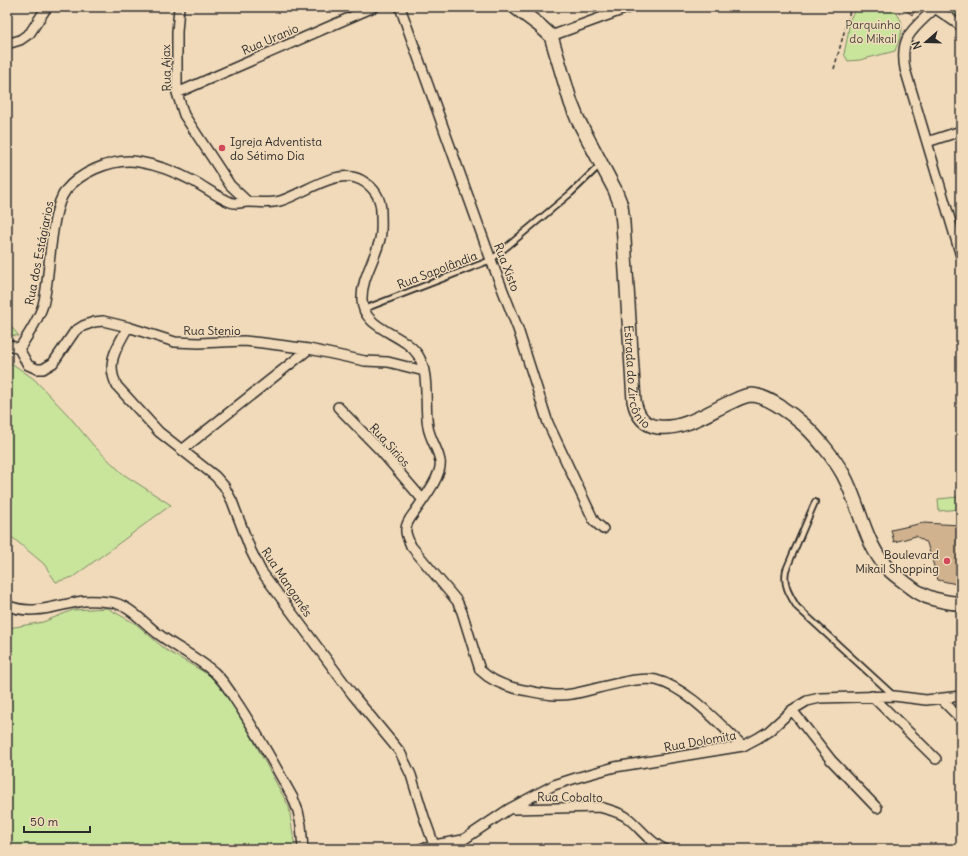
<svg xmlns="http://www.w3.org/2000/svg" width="968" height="856" font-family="Delius,sans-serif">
	<rect width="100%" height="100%" fill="#f1dab9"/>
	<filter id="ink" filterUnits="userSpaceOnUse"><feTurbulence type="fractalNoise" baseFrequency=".025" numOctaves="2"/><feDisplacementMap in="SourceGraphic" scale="8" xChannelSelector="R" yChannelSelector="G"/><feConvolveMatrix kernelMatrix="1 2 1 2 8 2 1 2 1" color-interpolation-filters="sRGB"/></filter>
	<g filter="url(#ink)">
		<path fill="#c9e59c" stroke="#7a8864" d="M858,7H891C908,24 902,31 895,51L860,60L848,61L844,54C845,48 847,41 848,34C850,20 848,19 858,7Z
			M952,7H961V21L950,13Z
			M7,322L19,336L7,335Z
			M7,360L34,379L69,416L93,445L123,474L171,505L73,577L56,582L44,564L7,533Z
			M958,497L959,509L939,511L938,499Z
			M107,608L136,624L166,650L209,675L225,693L249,732L289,807L295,849H7V627L9,628L43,622L73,610Z"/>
		<path fill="#d0b28e" stroke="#2b2b2b" d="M902,7H919L912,15Z
			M923,523L961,525V585L938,580L927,543L916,536L894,542L891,530Z"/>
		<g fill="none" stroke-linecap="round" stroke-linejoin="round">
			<g stroke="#2b2b2b" stroke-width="8">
				<path id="lane" d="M364,309L491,260L571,193L600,165
					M815,502L786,570C783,585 789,594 797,607L893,695"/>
			</g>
			<g stroke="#2b2b2b" stroke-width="12">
				<path id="street" d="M179,7L177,32V93L184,115L230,185L248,202
					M400,7L491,260L518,329L548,423L594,521L603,529
					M936,7C914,29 899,35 905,69L961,256
					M935,8L961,26
					M551,36L630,7
					M7,44L20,40L30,33L47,7
					M177,93L374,7
					M927,142L961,131
					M128,327C117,347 105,363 117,386L159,432L215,476L224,486L232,501L251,551L261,571L353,695L400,752L411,775L424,817L434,845
					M7,344L19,349L28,365L37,369H43L53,363L75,331L83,326L94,322L103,321L128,327L175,342L199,343L244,341L263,343L309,349L365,361L388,362L424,371
					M19,349C28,335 38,321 43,305C51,275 49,212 66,190C74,180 84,174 95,169C109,163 124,159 139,162C158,165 178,173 195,182C207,189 218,197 230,202C236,205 242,202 248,202C259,202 269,204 280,201C304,194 336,167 361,180C374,187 381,198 381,212C381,221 382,231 380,239C375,260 361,279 362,300C363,330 404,333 418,355C430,374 424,405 428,427C430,439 438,449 440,461C443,475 422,501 414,513C411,517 406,523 406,529C405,535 409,540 411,546L457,601L462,612L480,670C492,682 507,687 523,690C540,693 555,697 572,694C595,690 634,676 656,680C688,688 719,724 743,746
					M338,407L380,450L423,500
					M182,450L309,349
					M7,605C32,617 59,604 84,601C92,600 101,601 109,602C127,603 143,622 157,633C175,647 196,657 214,672C223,680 230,691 236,701C257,732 275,766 293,798L298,811L301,825L303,849
					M872,696L936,759
					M941,699L961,719
					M792,710L831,760L877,808
					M513,809L600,807C609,810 621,812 629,819C641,829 649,842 664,849
					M420,849L434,845L463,840L509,809L554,785L579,777L615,767L743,746L758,738L769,731L792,710L807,701L820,698L894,696L926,700L961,696"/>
			</g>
			<g stroke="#2b2b2b" stroke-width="16">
				<g id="secondary">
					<path id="s1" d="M515,7L539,25L551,36L571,103L578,120L615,190L621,205L623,223L634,401C637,415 643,425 658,427C683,430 707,413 729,403C736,400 744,395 752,395C768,396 792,414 804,425C818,438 834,458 843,474C859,503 863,537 883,563C888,570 896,576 903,581C913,589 922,596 934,599C943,601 952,604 961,603"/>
				</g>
			</g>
			<path stroke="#2b2b2b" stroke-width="1.5" stroke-dasharray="4 3" stroke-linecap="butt" d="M834,69L851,7"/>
			<use href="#lane" stroke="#f1dab9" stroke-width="4.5"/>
			<use href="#street" stroke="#f1dab9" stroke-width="9"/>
			<use href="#secondary" stroke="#f1dab9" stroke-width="13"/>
		</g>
	</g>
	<g fill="#d1495b" stroke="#f1dab9" stroke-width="1.5">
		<circle cx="222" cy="148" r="4"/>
		<circle cx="947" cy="561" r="4"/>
	</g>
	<g text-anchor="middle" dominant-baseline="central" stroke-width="3" stroke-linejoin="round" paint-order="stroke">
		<g font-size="12" fill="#43473c" stroke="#f1dab9">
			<text x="873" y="24">Parquinho<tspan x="873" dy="14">do Mikail</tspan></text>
		</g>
		<g font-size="12" fill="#2b2b2b" stroke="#f1dab9">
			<text transform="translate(270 39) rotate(-23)">Rua Uranio</text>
			<text transform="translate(166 68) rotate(-91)">Rua Ajax</text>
			<text transform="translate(39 253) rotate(-79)">Rua dos Estágiarios</text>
			<text transform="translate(507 267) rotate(69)">Rua Xisto</text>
			<text transform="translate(437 270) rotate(-21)">Rua Sapolândia</text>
			<text x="212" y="330">Rua Stenio</text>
			<text stroke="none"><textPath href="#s1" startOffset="403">Estrada do Zircônio</textPath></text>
			<text transform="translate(390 445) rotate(48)">Rua Sirios</text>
			<text transform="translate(287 582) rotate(56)">Rua Manganês</text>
			<text transform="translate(700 741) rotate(-10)">Rua Dolomita</text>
			<text transform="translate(570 797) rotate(1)">Rua Cobalto</text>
		</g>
		<g font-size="12" fill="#2b2b2b" stroke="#f1dab9" text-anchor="start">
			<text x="230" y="141">Igreja Adventista<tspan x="230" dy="14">do Sétimo Dia</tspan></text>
			<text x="939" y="554" text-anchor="end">Boulevard<tspan x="939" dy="14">Mikail Shopping</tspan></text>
		</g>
	</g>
	<rect width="968" height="856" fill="none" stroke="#f1dab9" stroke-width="24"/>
	<rect x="12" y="12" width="944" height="832" fill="none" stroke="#2b2b2b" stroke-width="1.5" filter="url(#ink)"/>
	<g transform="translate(926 42) rotate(250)" stroke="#f1dab9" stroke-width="3" paint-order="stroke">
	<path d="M0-3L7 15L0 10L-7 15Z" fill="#2b2b2b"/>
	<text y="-6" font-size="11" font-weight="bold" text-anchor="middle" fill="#2b2b2b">N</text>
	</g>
	<path d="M24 826v6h66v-6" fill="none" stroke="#2b2b2b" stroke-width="2"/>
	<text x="30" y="826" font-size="12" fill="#2b2b2b" stroke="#f1dab9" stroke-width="3" paint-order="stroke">50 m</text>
</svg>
